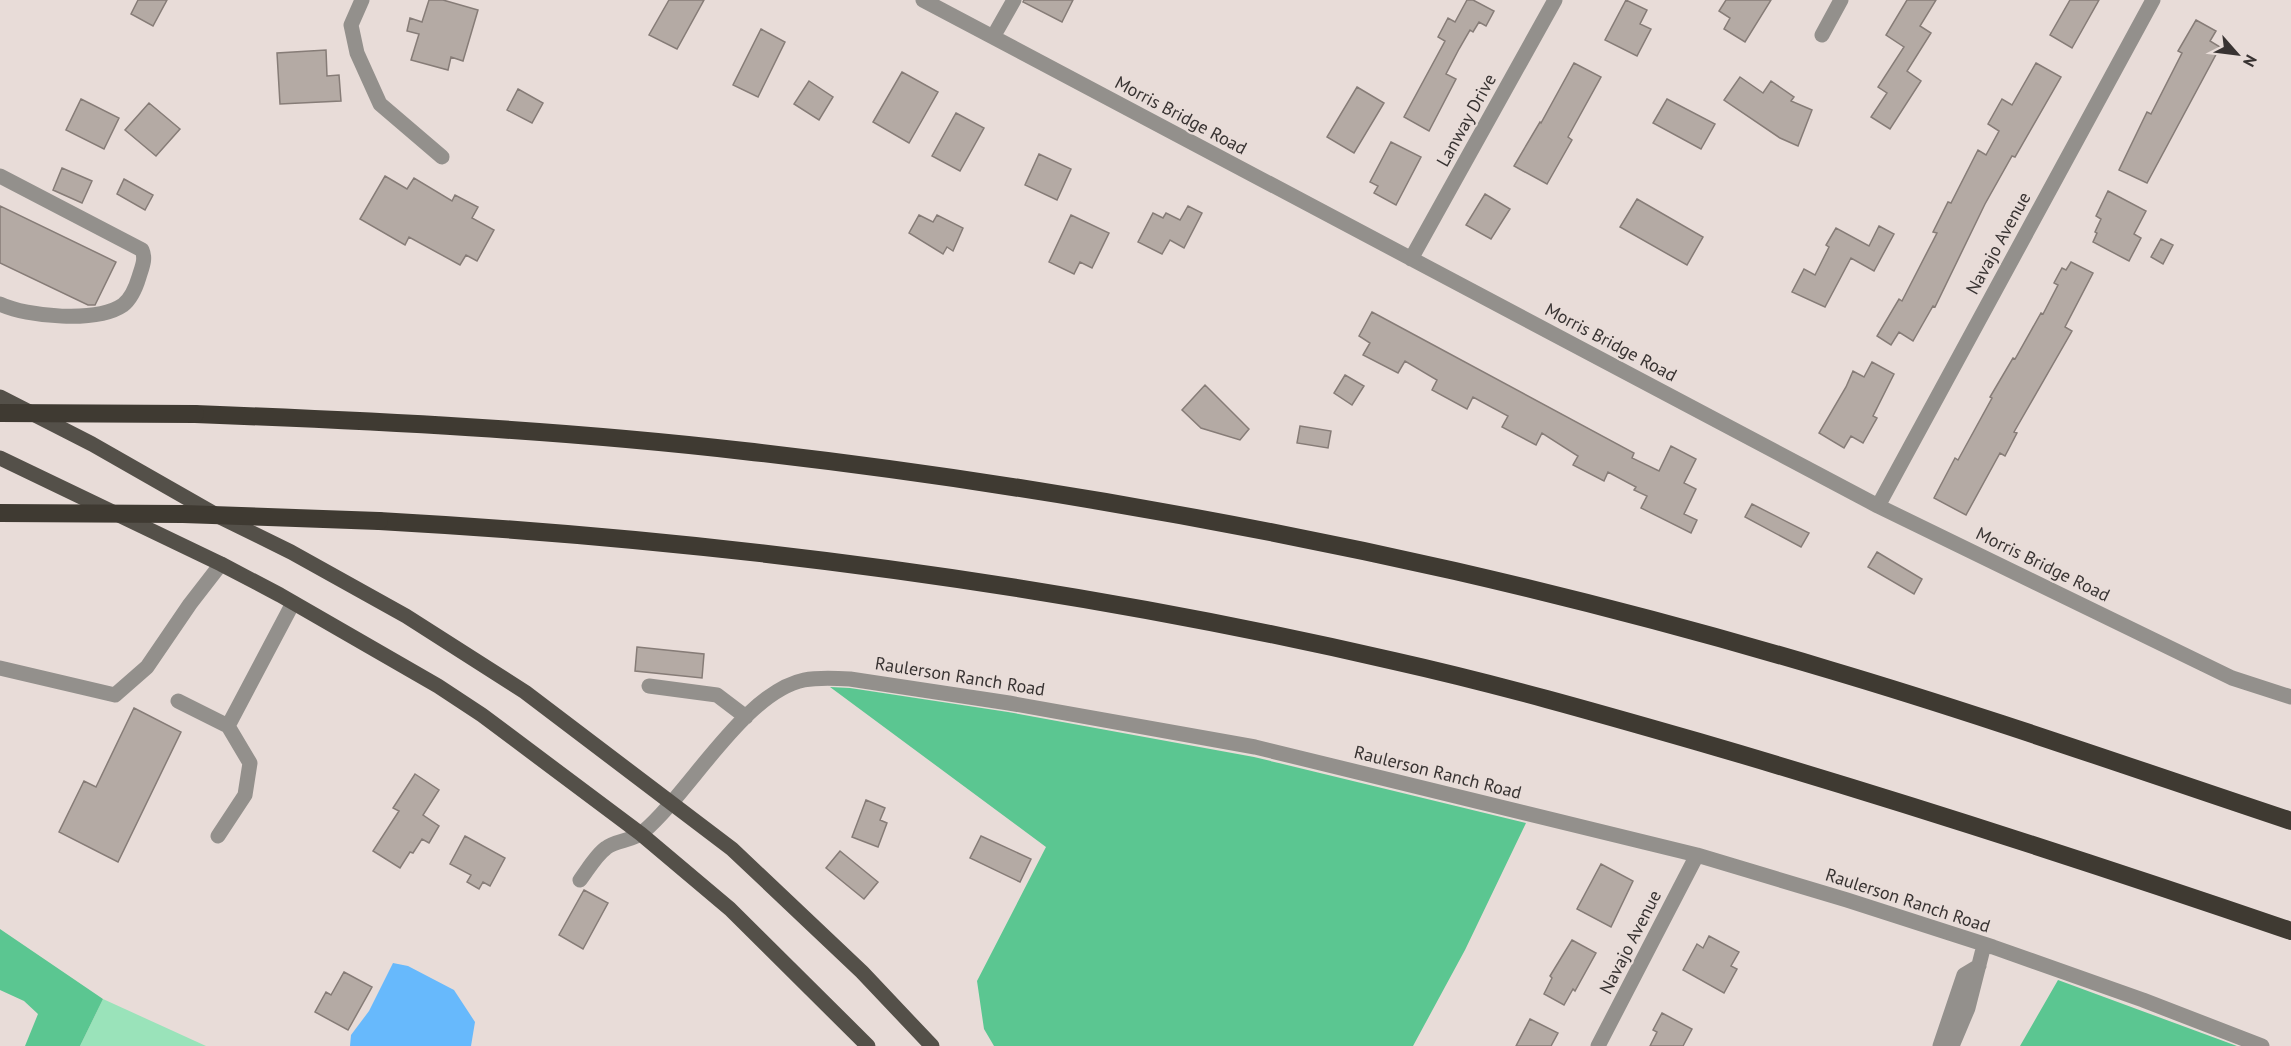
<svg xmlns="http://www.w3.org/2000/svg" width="2291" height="1046" font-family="'PT Sans',sans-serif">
	<rect width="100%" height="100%" fill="#e8dcd8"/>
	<path fill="#9ae3ba" d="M103,999L206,1046H80Z"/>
	<path fill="#5bc691" d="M830,687L850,688L1008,712L1254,757L1526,823L1465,950L1413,1046H994L984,1029L977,981L1046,847Z
		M0,929L103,999L80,1046H25L38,1014L24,1001L0,990Z
		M2058,980L2237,1046H2020Z"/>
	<path fill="#67b9fc" d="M393,963L408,966L454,990L475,1022L471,1046H350L351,1035L369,1011Z"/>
	<path fill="#b4aaa4" stroke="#867c77" stroke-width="1.5" d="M138,0H167L153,26L131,14Z
		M429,0H443L478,10L463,61L451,57L448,70L411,60L419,34L407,31L410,18L422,22Z
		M669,0H704L677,49L649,35Z
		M1024,0H1073L1062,22L1023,2Z
		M1467,0H1473L1494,11L1486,26L1479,22L1473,32L1470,30L1459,49L1446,74L1456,79L1429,131L1404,117L1445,41L1438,37L1448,18L1455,22Z
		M1626,0L1647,10L1640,24L1651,29L1637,56L1605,40Z
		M1726,0H1771L1745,42L1724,29L1730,18L1719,11Z
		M1907,0H1936L1920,26L1931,33L1907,71L1921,81L1890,129L1871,117L1887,93L1878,87L1904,47L1886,35Z
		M2070,0H2099L2072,48L2050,35Z
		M2196,20L2216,31L2210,41L2220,47L2147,183L2119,170L2147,112L2151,114L2182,53L2178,51Z
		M761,29L785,42L758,97L733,85Z
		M326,50L327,76L339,75L341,101L280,104L277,53Z
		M1574,63L1601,77L1568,137L1572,140L1547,184L1514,166L1540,122L1541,123Z
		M2036,63L2061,77L2015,157L2012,156L1985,204L1935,307L1933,306L1913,341L1899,332L1891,345L1877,336L1899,299L1902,301L1937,233L1933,232L1948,202L1951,203L1978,150L1986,155L1999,131L1988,124L2002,99L2012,105Z
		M902,72L938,92L909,143L873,122Z
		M1740,77L1763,93L1771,81L1794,97L1791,101L1812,110L1798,146L1780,138L1724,100Z
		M809,81L833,97L819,120L794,104Z
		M1357,87L1384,103L1354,153L1327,137Z
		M518,89L543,103L532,123L507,110Z
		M81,99L119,118L104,149L66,130Z
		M1667,99L1715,124L1701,149L1653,123Z
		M149,103L180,129L156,156L125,130Z
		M956,113L984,128L960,171L932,156Z
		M1391,142L1421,157L1396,205L1374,193L1378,186L1370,182Z
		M1039,154L1071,169L1057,200L1025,185Z
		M62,168L92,181L82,203L53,190Z
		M385,176L407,189L414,178L452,201L455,195L478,207L472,218L494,230L477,261L466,255L460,265L409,237L405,245L360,219Z
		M124,179L153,195L145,210L117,194Z
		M2108,191L2146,211L2134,234L2141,238L2129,261L2093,242L2097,233L2095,232L2101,219L2096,216Z
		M1485,194L1510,209L1491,239L1466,225Z
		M1637,199L1703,237L1687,265L1620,227Z
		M0,206L116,262L95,305H88L0,263Z
		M1188,206L1202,213L1184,248L1170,240L1162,254L1138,242L1153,213L1163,218L1166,213L1180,220Z
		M919,215L933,222L937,215L963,228L953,251L947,247L943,254L909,233Z
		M1071,215L1109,233L1092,268L1080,262L1074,274L1049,262Z
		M1879,226L1894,234L1874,271L1851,258L1825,307L1792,292L1804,269L1815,275L1829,247L1826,245L1836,228L1869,246Z
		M2161,239L2173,245L2163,264L2151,257Z
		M2071,262L2093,273L2065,327L2072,331L2014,432L2017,433L2005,456L2000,453L1966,515L1934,498L1955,458L1958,460L1992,398L1990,397L2013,358L2015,359L2041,313L2043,314L2058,285L2054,283L2062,268L2066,270Z
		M1372,312L1634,453L1632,458L1659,471L1671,446L1696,459L1684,483L1696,489L1684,514L1697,520L1691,533L1641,508L1647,496L1634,490L1636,487L1608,472L1604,481L1573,465L1578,456L1542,433L1536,445L1502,427L1508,416L1473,397L1467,409L1432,390L1437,380L1405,361L1398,373L1363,355L1370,343L1359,336Z
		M1872,362L1894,374L1873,416L1877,418L1863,443L1851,436L1844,448L1819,433L1846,387L1853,371L1864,377Z
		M1345,375L1364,386L1352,405L1334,393Z
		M1205,385L1249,429L1240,440L1201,428L1182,410Z
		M1300,426L1331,431L1328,448L1297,443Z
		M1752,504L1809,533L1801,547L1745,517Z
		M1877,552L1922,579L1914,594L1868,567Z
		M637,647L704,654L702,678L635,671Z
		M134,708L181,732L118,862L59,832L84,781L96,787Z
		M415,774L439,790L423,815L439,826L429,843L422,839L413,853L410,852L400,868L373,851L399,811L393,808Z
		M866,800L885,808L880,820L887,823L878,847L852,837Z
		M465,836L505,858L490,886L483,882L479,889L467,882L471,875L450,864Z
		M981,836L1031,859L1020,882L970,858Z
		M840,851L878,882L864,899L826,868Z
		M1601,864L1633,881L1611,927L1577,909Z
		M584,890L608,903L583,949L559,935Z
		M1709,936L1739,952L1731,966L1737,969L1724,993L1683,970L1697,944L1703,948Z
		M1572,940L1596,953L1575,991L1573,989L1564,1005L1544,994L1552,978L1550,976Z
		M344,972L372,987L348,1030L315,1012L326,992L331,995Z
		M1662,1013L1692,1029L1683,1046H1650L1657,1032L1653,1030Z
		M1530,1019L1558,1033L1551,1046H1516Z"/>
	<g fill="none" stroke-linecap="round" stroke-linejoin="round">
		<path stroke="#93908c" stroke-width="15" d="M362,0L351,25L357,53L380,104L442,157
			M923,0L1878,506L2232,678L2291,697
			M1822,35L1841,0
			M993,37L1014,0
			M0,176L142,250C146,259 142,267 139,277C136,287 132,298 123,305C97,323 27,317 0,304
			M1411,259L1555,0
			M1878,506L2153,0
			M0,668L115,695L147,667L190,604L221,564
			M649,686L717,695L746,717
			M178,701L228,726L293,603
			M218,836L245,795L250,763L228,726
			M580,880C587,871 596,855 606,848C616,840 633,841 643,832C690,792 745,692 804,680C819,677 835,678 850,679L1009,703L1255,747L1697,855L1847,900L1993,947L2143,1000L2262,1046
			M1598,1046L1697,855
			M1940,1046L1964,975L1979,966
			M1952,1046L1968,1008L1984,945"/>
		<path stroke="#545049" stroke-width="15" d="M0,397L92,444L220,517L291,552L406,616L525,692L732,849L862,972L932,1046
			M0,458L221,564L280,595L438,686L482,715L641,834L730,909L868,1046"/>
		<path stroke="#3f3a32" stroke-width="18" d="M195,414C378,421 562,430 744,451C983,478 1220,518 1455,571C1581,600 1706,633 1830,670C1985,716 2138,770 2291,821
			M379,521C720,540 1061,584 1394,661C1497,684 1598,713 1699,742C1898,800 2095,864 2291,931"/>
		<path stroke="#3f3a32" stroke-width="18" d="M0,413L195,414
			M0,513L183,514L379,521"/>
	</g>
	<g text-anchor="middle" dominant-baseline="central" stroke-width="4.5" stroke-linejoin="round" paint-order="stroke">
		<g font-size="18" fill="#383332" stroke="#e8dcd8">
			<text transform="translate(1181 115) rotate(28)">Morris Bridge Road</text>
			<text transform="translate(1466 120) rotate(-61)">Lanway Drive</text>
			<text transform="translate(1998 243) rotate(-61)">Navajo Avenue</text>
			<text transform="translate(1611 342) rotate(28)">Morris Bridge Road</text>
			<text transform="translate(2043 564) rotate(26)">Morris Bridge Road</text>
			<text transform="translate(960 676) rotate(9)">Raulerson Ranch Road</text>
			<text transform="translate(1438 772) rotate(14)">Raulerson Ranch Road</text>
			<text transform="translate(1908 900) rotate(18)">Raulerson Ranch Road</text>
			<text transform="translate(1630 942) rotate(-63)">Navajo Avenue</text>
		</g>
	</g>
	<g transform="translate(2237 54) rotate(118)" stroke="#e8dcd8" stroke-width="4.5" paint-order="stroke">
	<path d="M0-4.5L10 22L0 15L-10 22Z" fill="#383332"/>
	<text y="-9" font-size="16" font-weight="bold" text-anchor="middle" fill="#383332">N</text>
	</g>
</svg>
